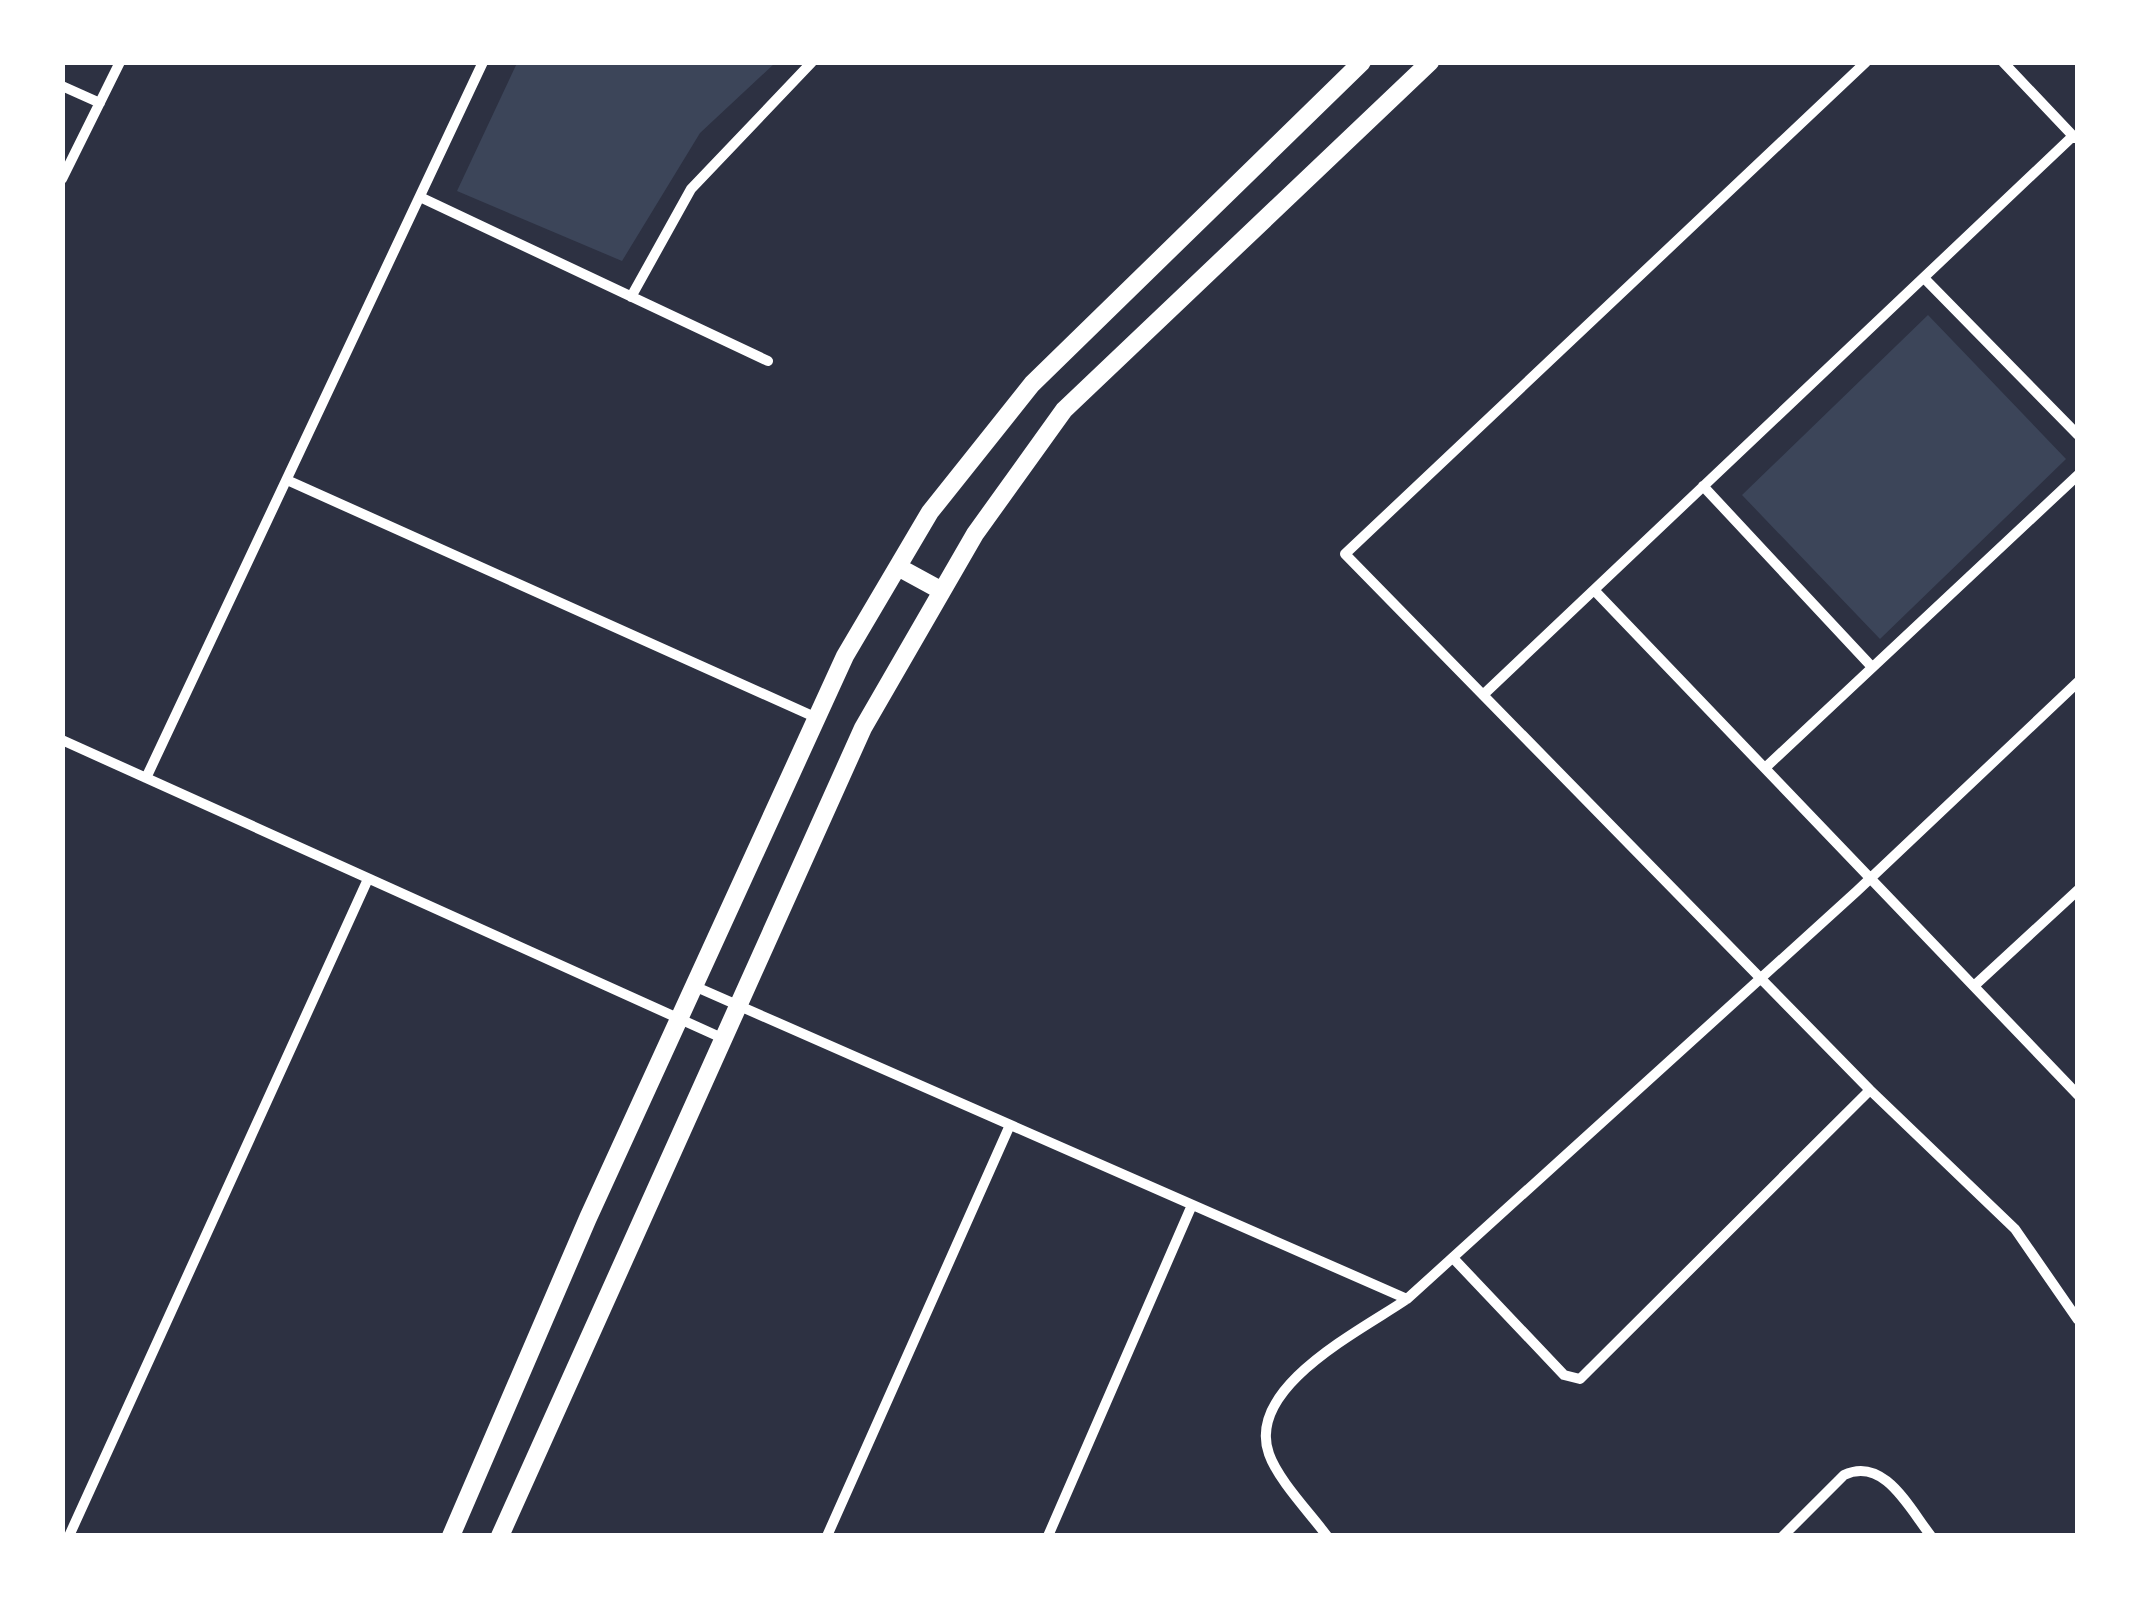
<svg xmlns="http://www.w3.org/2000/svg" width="2140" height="1598" font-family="Lato,sans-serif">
	<rect width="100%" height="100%" fill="#2d3142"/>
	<path fill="#3c4559" d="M517,63V62L775,63L700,133L622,261L457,191Z
		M1928,315L2066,459L1880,639L1742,495Z"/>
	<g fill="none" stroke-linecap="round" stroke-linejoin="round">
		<path stroke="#fff" stroke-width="10" d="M1866,62L1345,554L1870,1090L2015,1229L2078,1320
			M2003,62L2075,138
			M62,86L100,103
			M62,179L120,62
			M420,197L768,361
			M1924,278L2078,435
			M631,297L691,189L812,62
			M287,480L817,718
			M1703,486L1872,667
			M1594,590L2078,1095
			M1483,695L2073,136
			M62,740L722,1038
			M1765,768L2078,475
			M146,778L483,62
			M694,986L1407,1299L1857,891L2078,682
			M1974,986L2078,890
			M1453,1258L1564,1375L1580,1379L1870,1090
			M69,1536L368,879
			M827,1536L1010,1125
			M1048,1536L1192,1205
			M1327,1536C1310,1513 1278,1480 1269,1454C1245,1387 1362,1330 1407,1299
			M1783,1536L1844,1475C1884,1456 1909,1508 1931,1536"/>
		<path stroke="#fff" stroke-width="18" d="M898,567L942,591
			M451,1536L588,1218L845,656L930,512L1032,384L1362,62
			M500,1536L863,728L975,534L1064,410L1430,62"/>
	</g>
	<rect width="2140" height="1598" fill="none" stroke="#ffffff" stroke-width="130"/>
</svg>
